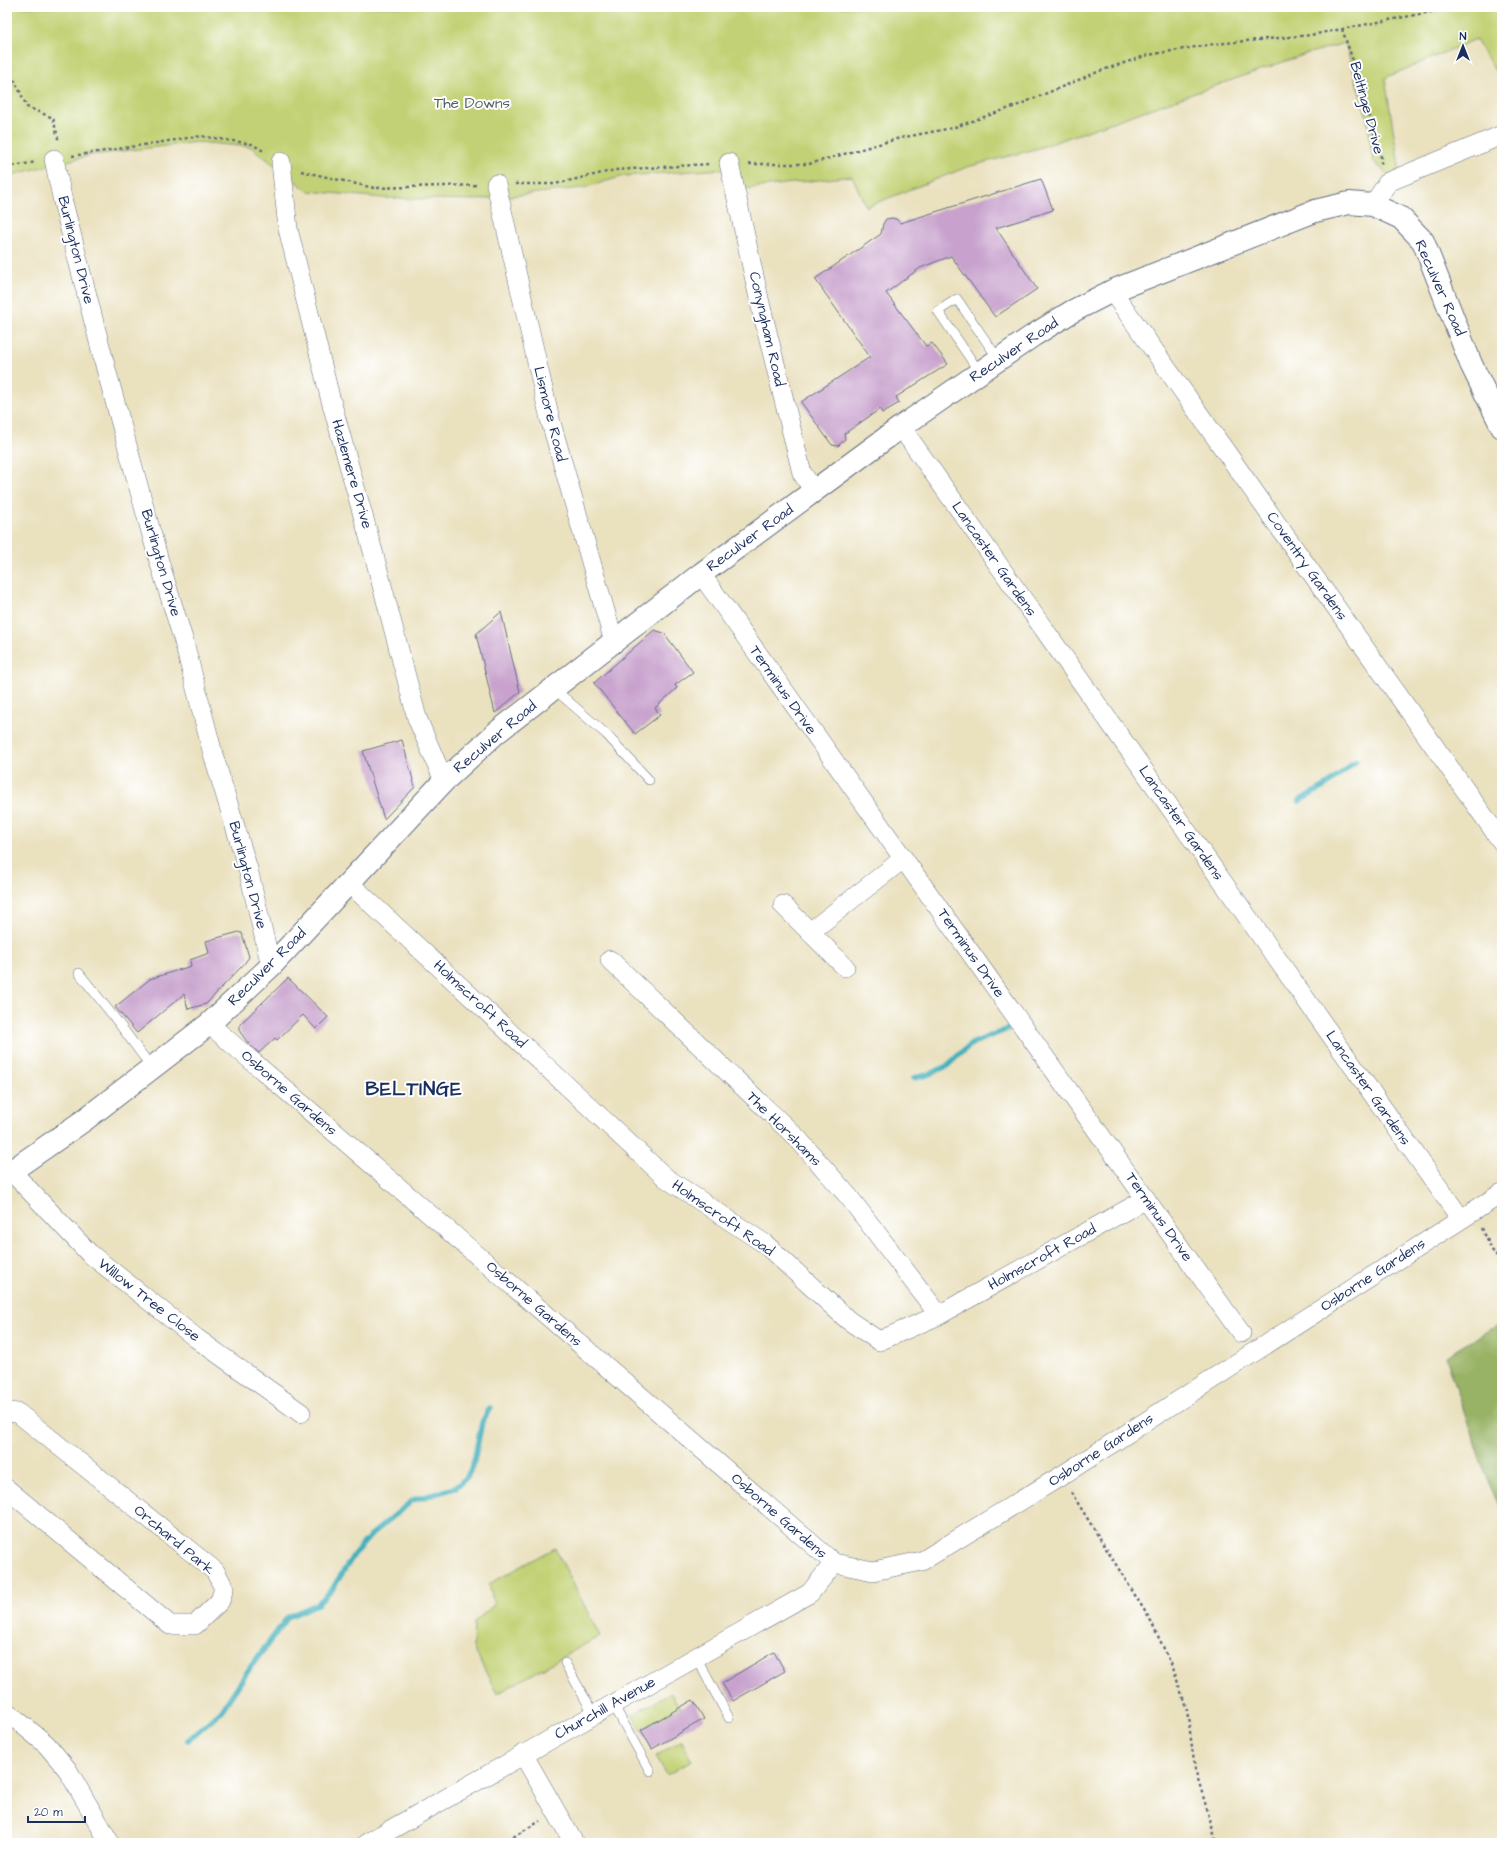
<svg xmlns="http://www.w3.org/2000/svg" width="1509" height="1850" font-family="'Architects Daughter',sans-serif">
	<rect width="100%" height="100%" fill="#fff"/>
	<filter id="ink" filterUnits="userSpaceOnUse"><feTurbulence type="fractalNoise" baseFrequency=".025" numOctaves="2"/><feDisplacementMap in="SourceGraphic" scale="8" xChannelSelector="R" yChannelSelector="G"/><feConvolveMatrix kernelMatrix="1 2 1 2 8 2 1 2 1" color-interpolation-filters="sRGB"/></filter>
	<filter id="wash" filterUnits="userSpaceOnUse"><feTurbulence type="fractalNoise" baseFrequency=".012" numOctaves="4" result="noise"/><feDisplacementMap in="SourceGraphic" scale="16" xChannelSelector="R" yChannelSelector="G"/><feGaussianBlur stdDeviation="0.9" result="paint"/><feColorMatrix in="noise" values="0 0 0 0 0 0 0 0 0 0 0 0 0 0 0 0 0 1.4 0 .05"/><feComposite in="paint" operator="in"/></filter>
	<g filter="url(#wash)">
		<rect width="100%" height="100%" fill="#eae1bf"/>
		<path fill="#c2d174" stroke="#6e8069" d="M7,7H1502V82L1476,39L1385,78L1400,172L1388,175L1373,161L1367,118L1345,43L1306,54L1036,149L967,167L866,207L852,176L743,189L738,168L624,176L583,188L475,200L383,198L308,191L251,147L197,142L92,155L7,176Z
			M555,1548L600,1636L497,1694L473,1647L474,1622L494,1605L489,1584Z
			M671,1693L680,1708L641,1730L632,1715Z
			M681,1740L692,1760L667,1775L656,1756Z"/>
		<path fill="#99b366" stroke="#5a7162" d="M1502,1322V1511L1480,1460L1446,1356Z"/>
		<g fill="none" stroke-linecap="round" stroke-linejoin="round">
			<path stroke="#43b1be" stroke-width="5.5" d="M1299,801L1327,785L1356,761
				M914,1078L927,1075L947,1066L964,1050L973,1043L1008,1029
				M188,1740L221,1711L252,1665L288,1617L317,1604L331,1591L355,1553L371,1535L413,1500L455,1488L466,1478L473,1466L482,1422L490,1408"/>
		</g>
		<g id="blocks">
			<path fill="#c8a2cd" d="M1041,179L1053,210L996,228L1037,289L995,317L951,256L920,268L886,293L926,346L932,343L948,364L896,397L899,403L882,413L880,409L844,434L845,439L838,446L832,445L801,402L870,357L815,279L881,234L883,224L886,219L892,218L896,219L900,223Z
				M501,612L520,692L495,713L476,634Z
				M654,630L664,633L693,672L675,685L677,688L655,708L660,715L635,734L594,683Z
				M402,740L415,787L384,819L363,751Z
				M239,932L240,933H242L249,957L244,964L206,1004L188,1009L184,994L137,1033L115,1007L150,979L191,966L190,960L209,953L206,941Z
				M288,978L328,1017L316,1029L303,1015L277,1040L275,1038L259,1053L248,1043L240,1032V1024Z
				M774,1652L785,1671L733,1701L722,1683Z
				M693,1700L704,1719L652,1749L641,1730Z"/>
		</g>
	</g>
	<g filter="url(#ink)">
		<use href="#blocks" fill-opacity="0" stroke="#636d80" stroke-width="1"/>
		<g fill="none" stroke-linecap="round" stroke-linejoin="round">
			<g stroke="#636d80" stroke-width="10">
				<path id="service" d="M980,373L938,311L957,299L999,360
					M553,688L606,734L649,780
					M79,973L114,1017L152,1068
					M696,1657L729,1718
					M565,1663L594,1715
					M613,1704L650,1771"/>
			</g>
			<g stroke="#636d80" stroke-width="20">
				<path id="minor" d="M54,159L63,202L106,369L159,561L184,642L213,754L248,869L271,966
					M281,162L288,229L330,397L374,555L417,718L444,781
					M729,163L760,303L802,473L814,491
					M496,184L550,419L614,642
					M1373,205L1388,182L1502,135
					M1112,291L1502,842
					M901,427L1461,1219
					M701,574L1241,1333
					M349,883L666,1178L765,1244L848,1320L879,1341L939,1315L1146,1199
					M783,905L845,967
					M810,932L903,859
					M610,960L798,1139L849,1197L939,1315
					M209,1024L834,1563L873,1571L922,1561L1061,1476L1502,1193
					M11,1171L89,1253L196,1338L301,1413
					M7,1412L18,1413L215,1571L224,1588L220,1601L195,1625H170L7,1489
					M7,1712L46,1744L67,1769L110,1843
					M523,1754L574,1843
					M367,1843L810,1593L834,1563"/>
			</g>
			<g stroke="#636d80" stroke-width="24">
				<path id="tertiary" d="M7,1174L83,1121L209,1024L271,966L444,781L496,733L701,574L814,491L901,427L1034,335L1071,312L1112,291L1315,211L1349,203L1373,205L1401,218L1423,241L1471,364L1502,427"/>
			</g>
			<path stroke="#636d80" stroke-width="2.5" stroke-dasharray="3 3" stroke-linecap="butt" d="M1342,29L1358,75L1381,157V164
				M7,79L15,81L27,107L53,118L59,142
				M72,156L201,136L252,144L265,152
				M749,164H809L900,138L952,128L1016,106L1100,71L1148,55L1214,44L1311,35L1446,9L1494,7
				M7,167L36,162
				M301,171L374,188L478,185
				M515,184H555L615,170L710,164
				M1482,1228L1492,1250L1502,1264
				M1071,1492L1151,1621L1173,1668L1187,1710L1195,1769L1217,1843
				M503,1843L540,1821"/>
			<use href="#service" stroke="#fff" stroke-width="9"/>
			<use href="#minor" stroke="#fff" stroke-width="19"/>
			<use href="#tertiary" stroke="#fff" stroke-width="22"/>
		</g>
	</g>
	<g text-anchor="middle" dominant-baseline="central" stroke-width="4" stroke-linejoin="round" paint-order="stroke">
		<g font-size="15" fill="#4d6065" stroke="#fff">
			<text x="472" y="103">The Downs</text>
		</g>
		<g font-size="15" fill="#1b2f5e" stroke="#fff">
			<text transform="translate(1367 108) rotate(75)">Beltinge Drive</text>
			<text transform="translate(76 250) rotate(76)">Burlington Drive</text>
			<text transform="translate(1440 288) rotate(66)">Reculver Road</text>
			<text transform="translate(767 329) rotate(77)">Conyngham Road</text>
			<text transform="translate(1014 350) rotate(-34)">Reculver Road</text>
			<text transform="translate(550 414) rotate(76)">Lismore Road</text>
			<text transform="translate(352 474) rotate(74)">Hazlemere Drive</text>
			<text transform="translate(750 538) rotate(-36)">Reculver Road</text>
			<text transform="translate(994 559) rotate(55)">Lancaster Gardens</text>
			<text transform="translate(161 563) rotate(74)">Burlington Drive</text>
			<text transform="translate(1307 566) rotate(55)">Coventry Gardens</text>
			<text transform="translate(783 690) rotate(55)">Terminus Drive</text>
			<text transform="translate(495 737) rotate(-40)">Reculver Road</text>
			<text transform="translate(1181 823) rotate(55)">Lancaster Gardens</text>
			<text transform="translate(248 875) rotate(75)">Burlington Drive</text>
			<text transform="translate(971 953) rotate(55)">Terminus Drive</text>
			<text transform="translate(267 967) rotate(-45)">Reculver Road</text>
			<text transform="translate(480 1004) rotate(43)">Holmscroft Road</text>
			<text transform="translate(1368 1088) rotate(55)">Lancaster Gardens</text>
			<text transform="translate(289 1093) rotate(41)">Osborne Gardens</text>
			<text transform="translate(784 1129) rotate(45)">The Horshams</text>
			<text transform="translate(1159 1217) rotate(55)">Terminus Drive</text>
			<text transform="translate(723 1218) rotate(35)">Holmscroft Road</text>
			<text transform="translate(1042 1257) rotate(-29)">Holmscroft Road</text>
			<text transform="translate(1373 1275) rotate(-33)">Osborne Gardens</text>
			<text transform="translate(149 1300) rotate(38)">Willow Tree Close</text>
			<text transform="translate(534 1304) rotate(41)">Osborne Gardens</text>
			<text transform="translate(1101 1450) rotate(-33)">Osborne Gardens</text>
			<text transform="translate(779 1516) rotate(41)">Osborne Gardens</text>
			<text transform="translate(174 1540) rotate(40)">Orchard Park</text>
			<text transform="translate(605 1708) rotate(-29)">Churchill Avenue</text>
		</g>
		<g font-size="19" font-weight="bold" letter-spacing="1" fill="#1b2f5e" stroke="#fff">
			<text x="414" y="1089">BELTINGE</text>
		</g>
	</g>
	<rect width="1509" height="1850" fill="none" stroke="#fff" stroke-width="24"/>
	<g transform="translate(1463 46)" stroke="#ffffff" stroke-width="3" paint-order="stroke">
	<path d="M0-3L7 15L0 10L-7 15Z" fill="#1b2f5e"/>
	<text y="-6" font-size="11" font-weight="bold" text-anchor="middle" fill="#1b2f5e">N</text>
	</g>
	<path d="M28 1816v6h57v-6" fill="none" stroke="#1b2f5e" stroke-width="2"/>
	<text x="34" y="1816" font-size="12" fill="#1b2f5e" stroke="#ffffff" stroke-width="3" paint-order="stroke">20 m</text>
</svg>
